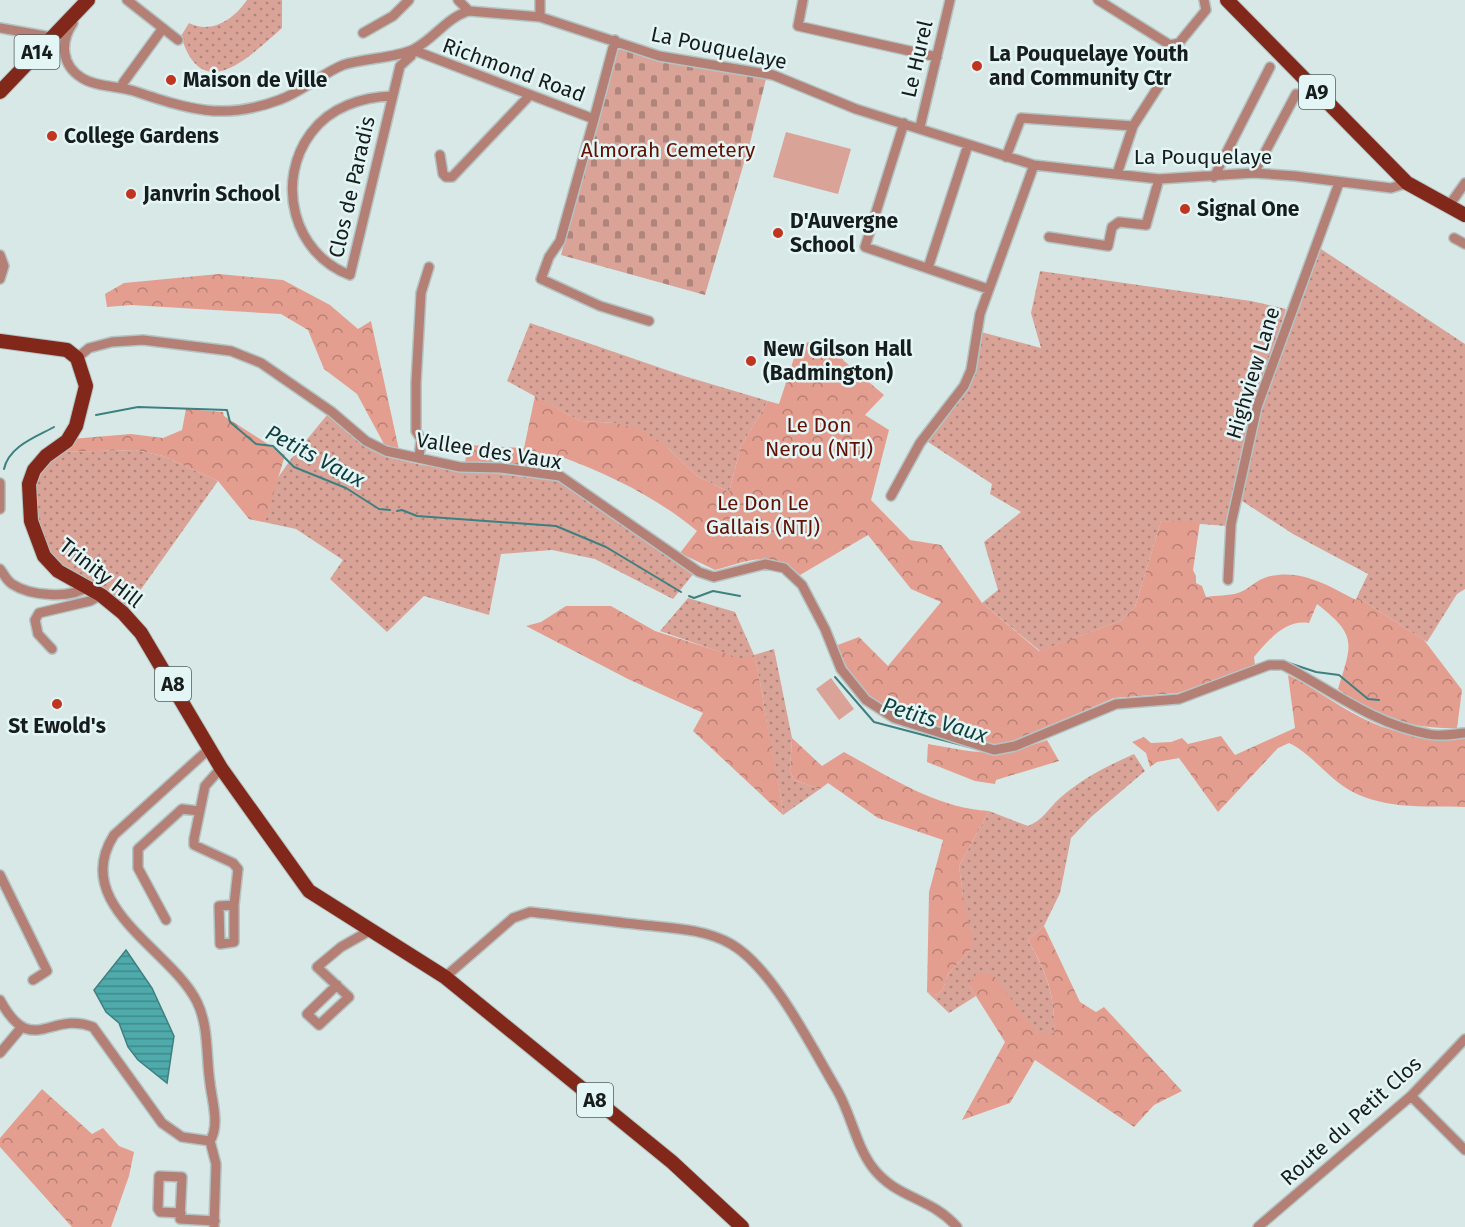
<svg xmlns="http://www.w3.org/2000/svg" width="1465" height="1227" font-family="'Fira Sans',sans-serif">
	<defs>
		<pattern id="grass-dots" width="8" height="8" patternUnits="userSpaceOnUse" patternTransform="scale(1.5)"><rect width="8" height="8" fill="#d9a398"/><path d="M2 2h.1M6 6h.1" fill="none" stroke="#af847b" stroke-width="1.8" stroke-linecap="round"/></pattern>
		<pattern id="forest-crowns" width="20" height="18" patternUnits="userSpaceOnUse" patternTransform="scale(1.5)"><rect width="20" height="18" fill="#e49e90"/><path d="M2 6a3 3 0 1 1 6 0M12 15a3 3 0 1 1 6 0" fill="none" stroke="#b88075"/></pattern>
		<pattern id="cemetery-stones" width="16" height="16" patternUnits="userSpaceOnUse" patternTransform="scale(1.5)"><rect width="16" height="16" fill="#d9a398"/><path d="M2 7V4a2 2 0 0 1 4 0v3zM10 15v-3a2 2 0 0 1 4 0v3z" fill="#af847b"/></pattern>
		<pattern id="water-rules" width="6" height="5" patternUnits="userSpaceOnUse" patternTransform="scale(1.5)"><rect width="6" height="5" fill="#4eaaab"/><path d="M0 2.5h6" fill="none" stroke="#408a8b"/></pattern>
	</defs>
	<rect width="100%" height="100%" fill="#d7e8e7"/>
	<path fill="url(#grass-dots)" d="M247,0H282V28C249,57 202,106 181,36L189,23C212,35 235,18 247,0Z
		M1318,247L1465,344V589L1457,594L1427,642L1357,597L1368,574L1293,534L1239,499L1259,412Z
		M1040,271L1251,301L1286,309L1254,409L1227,526L1161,521L1135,607L1120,621L1040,651L982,603L998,590L984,542L1021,512L990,494L992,484L925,440L965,389L981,332L1041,348L1031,313Z
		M530,323L684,376L768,401L741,446L729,492L697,476L669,449L615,423L580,421L507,381Z
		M327,415L365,446L387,457L422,465L558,481L695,572L673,599L595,559L552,550L501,554L489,615L424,596L387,632L330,579L343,560L296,529L249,519L291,459Z
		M136,450L163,456L218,481L127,609L54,563L40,538L32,494L39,473L59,452Z
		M688,598L735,612L754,655L774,649L792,738L790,771L794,780L820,789L783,815C781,790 774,768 770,744C765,714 762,685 754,656L743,660L660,631Z
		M1134,754L1145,771L1091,817L1071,838L1060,893L1044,926L1028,940C1047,974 1055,994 1054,1033H1036L969,985L976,996L949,1013L927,992L937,995L943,989L948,974L970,950L959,866L989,811L1028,826C1043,820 1048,809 1060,798C1083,778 1107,766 1134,754Z"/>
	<path fill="url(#forest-crowns)" d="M219,274L283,280L330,305L358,329L371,321L399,450L384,444L357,394L324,369L308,330L281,314L131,305L107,307L105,294L124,283Z
		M833,341L843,360L884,395L865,415L889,430L871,500L910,540L941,545L982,603L1039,651L1120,621L1135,607L1161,521L1200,522L1193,570L1196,576V583L1202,586L1206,597C1216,595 1229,596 1238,593C1248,590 1256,580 1267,577C1300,568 1327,585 1356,600L1357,597L1424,640L1462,690L1457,728C1409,729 1376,717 1338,689C1352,643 1358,636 1317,604L1309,623C1286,619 1268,640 1254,657L1255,665L1229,678L1178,693L1114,698L1014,741L994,745L898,716L869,696L845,666L835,646L859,637L888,666L941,602L911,589L868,535L800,575C764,550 754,560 715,570L680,553L697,531C656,497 612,476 562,457L557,471L465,465L467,445L524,448L535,396L580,421L615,423L639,429L669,449L697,476L729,492L741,446L768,401L779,404L799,343Z
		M186,409L223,412L224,416L285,455L265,522L249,519L218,481L163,456L136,450L59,452L71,439L131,434L163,438L182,430Z
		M566,606H611L655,631L743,659L754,655C762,685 765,716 771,746C775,769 781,791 783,815L693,731L703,713L628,679L526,626L541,622Z
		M1288,675C1313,687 1335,704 1360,717C1392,734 1430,740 1465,738V807C1425,806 1377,810 1343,786C1324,773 1310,753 1289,743L1278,748L1218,812L1179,758L1157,762L1150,767L1146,753L1132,742L1144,737L1151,743L1171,742L1182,738L1188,744L1221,736L1235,755L1295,728Z
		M792,738L822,766L844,752C890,777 936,808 989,811L959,866L963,896L973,941L970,950L948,974L943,989L937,995L927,992L929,892L943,840L878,818L828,783L820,789L794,780L790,771Z
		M1047,740L1059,761L996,780L995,784L975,781L927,762L928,744C980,753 995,759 1047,740Z
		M1044,926L1080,1002L1096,1012L1104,1007L1182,1091L1154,1105L1134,1127L1035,1060L1010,1103L962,1120L1005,1042L969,985L977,973H992L1036,1033H1054C1055,994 1047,973 1028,940Z
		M42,1089L92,1134L103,1128L119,1146L134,1152L129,1176L111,1227H72L0,1147V1138Z"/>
	<path fill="url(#cemetery-stones)" d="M618,47L661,61L766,79L751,139L705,295L561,255L615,48Z"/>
	<path fill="#d9a398" d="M786,132L851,149L838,194L773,177Z
		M831,678L854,709L839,720L816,689Z"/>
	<path fill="url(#water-rules)" stroke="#3e8080" stroke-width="1.5" d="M126,950L152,988L174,1036L167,1083L138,1060L128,1047L119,1023L106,1012L94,990Z"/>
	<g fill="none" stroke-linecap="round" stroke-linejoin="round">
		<path stroke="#3e8080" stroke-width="2" d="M96,415L138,407L227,410L230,422L256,444L273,446L294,467L346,488L379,509L390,510
			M4,469C9,446 36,437 54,427
			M397,511L402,510L417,516L556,526L606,547L681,592
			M689,596L694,598L713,591L740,596
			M1286,662L1316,672L1339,675L1368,699L1379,700
			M835,677L874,722L988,752"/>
		<g stroke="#b4c3c3" stroke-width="12">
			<path id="street" d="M127,0L178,40
				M458,0L469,11
				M803,0L798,26L937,57
				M1098,0L1170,45L1179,43L1206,10L1204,0
				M540,17V0
				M73,23C60,42 61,65 82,78C96,87 118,86 134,91C188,109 223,121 279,100C302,92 321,74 343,65C364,58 397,58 414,49C434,39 447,17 469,11L540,17L659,56L773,75L856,109L1034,165L1159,179L1254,173L1295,176L1391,188L1407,183
				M0,28L51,37
				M363,33L393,16L409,0
				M123,83L163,28
				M392,96C362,97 330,107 311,133C275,181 293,254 350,275L400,66L411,56L413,50L594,119L615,40
				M594,119L560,241L549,257L541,279L600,306L649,321
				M904,123L865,247L988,289
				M920,127L950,0
				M440,155L443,174L446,177H452L530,95
				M1006,157L1021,118L1133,126
				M1254,173L1296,94
				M1117,174L1133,126L1160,84
				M1214,177L1270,67
				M1448,207L1465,183
				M1049,237L1108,246L1112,227L1119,222L1146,225L1159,179
				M1454,238L1465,244
				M0,255L4,266L0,279
				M928,268L968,145
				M77,358L89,348L112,342L143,340L231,351L261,363L332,412L366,441L386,451L460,467L501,468L560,476L699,572L714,577L765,564L784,568L802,585L825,629L841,669L866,700L894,718L994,750L1015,746L1116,704L1179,699L1269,665H1283C1331,690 1373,724 1428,734C1439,737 1453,734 1465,733
				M419,458L421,439L416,431V383L421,293L429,267
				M0,483V509
				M891,496L920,443L964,386L971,370L980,314L1034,165
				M0,569C4,574 6,580 12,584C30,596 70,599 87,587
				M1228,580L1231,524L1257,407L1339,183
				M52,649L38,634L35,620L39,613L90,601L101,595
				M209,749L114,835C69,905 172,950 197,1002C209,1026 206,1057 210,1083C212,1101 220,1125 210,1141
				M221,768L205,786L194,839V845L233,863L238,869L234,905V942L220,944L219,906L234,905
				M0,875L47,971L33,980
				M166,920L138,868V849L182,809L199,811
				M445,977L513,918L530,912C568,916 605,921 643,925C672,928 705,929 731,944C773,968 812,1048 837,1090C851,1114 856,1146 873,1168C897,1199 931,1197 957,1227
				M337,985L307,1014L319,1025L349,997L317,967L341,947L371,930
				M0,1000C32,1059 50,1010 93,1027L162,1123L182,1137L210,1141L216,1164L214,1227
				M0,1053L21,1028
				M1411,1096L1465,1150
				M181,1213L160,1212L158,1209L159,1176L182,1177L180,1219L215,1221
				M1258,1227L1411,1096L1465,1039"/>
		</g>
		<g stroke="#b4c3c3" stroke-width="16">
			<path id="primary" d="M1227,0L1407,183L1465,215
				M0,92L88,0
				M0,341L67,350L77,358L86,386L76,426L67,441L46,456L34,470L29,484L31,521L44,556L58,571L101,595L123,613L141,633L221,768L309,891L445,977L672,1162L742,1227"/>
		</g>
		<use href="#street" stroke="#b48076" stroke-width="9"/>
		<use href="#primary" stroke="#81281a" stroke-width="14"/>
	</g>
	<g fill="#c13520" stroke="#e4f5f5" stroke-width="2">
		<circle cx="977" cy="66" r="6"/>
		<circle cx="171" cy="80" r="6"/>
		<circle cx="52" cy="136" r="6"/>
		<circle cx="131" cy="194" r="6"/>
		<circle cx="1185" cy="209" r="6"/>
		<circle cx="778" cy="233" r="6"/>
		<circle cx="751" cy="361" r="6"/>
		<circle cx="57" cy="704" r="6"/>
	</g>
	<g text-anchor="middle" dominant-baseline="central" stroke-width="5" stroke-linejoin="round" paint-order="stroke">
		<g fill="#e4f5f5" stroke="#545e5e" stroke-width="1.5">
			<rect x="14.5" y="35" width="45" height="34" rx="4.5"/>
			<rect x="1299" y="75" width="36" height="34" rx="4.5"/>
			<rect x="155" y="667" width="36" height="34" rx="4.5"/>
			<rect x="577" y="1083" width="36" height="34" rx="4.5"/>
		</g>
		<g font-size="20" font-weight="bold" fill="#171d1d">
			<text x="37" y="52">A14</text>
			<text x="1317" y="92">A9</text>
			<text x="173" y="684">A8</text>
			<text x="595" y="1100">A8</text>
		</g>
		<g font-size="21" fill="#171d1d" stroke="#e4f5f5">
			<text transform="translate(719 48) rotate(12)">La Pouquelaye</text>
			<text transform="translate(917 59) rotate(-77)">Le Hurel</text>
			<text transform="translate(514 70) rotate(20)">Richmond Road</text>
			<text x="1203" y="157">La Pouquelaye</text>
			<text transform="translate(352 187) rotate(-77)">Clos de Paradis</text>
			<text transform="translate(1253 373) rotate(-73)">Highview Lane</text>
			<text transform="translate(489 451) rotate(9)">Vallee des Vaux</text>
			<text transform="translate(101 573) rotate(38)">Trinity Hill</text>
			<text transform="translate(1351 1121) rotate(-42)">Route du Petit Clos</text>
		</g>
		<g font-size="21" font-weight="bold" fill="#171d1d" stroke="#e4f5f5" text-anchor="start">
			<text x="989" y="54">La Pouquelaye Youth<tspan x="989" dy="24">and Community Ctr</tspan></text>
			<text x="183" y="80">Maison de Ville</text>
			<text x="64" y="136">College Gardens</text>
			<text x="143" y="194">Janvrin School</text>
			<text x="1197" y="209">Signal One</text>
			<text x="790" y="221">D'Auvergne<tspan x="790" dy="24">School</tspan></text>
			<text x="763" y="349">New Gilson Hall<tspan x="763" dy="24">(Badmington)</tspan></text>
			<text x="57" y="726" text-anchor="middle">St Ewold's</text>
		</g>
		<g font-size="21" fill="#631105" stroke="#e4f5f5">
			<text x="668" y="150">Almorah Cemetery</text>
			<text x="819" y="425">Le Don<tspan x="819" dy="24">Nerou (NTJ)</tspan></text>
			<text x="763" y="503">Le Don Le<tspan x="763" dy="24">Gallais (NTJ)</tspan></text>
		</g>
		<g font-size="22" font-style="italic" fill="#113d3d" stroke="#e4f5f5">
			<text transform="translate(315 456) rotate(28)">Petits Vaux</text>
			<text transform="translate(935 720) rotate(17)">Petits Vaux</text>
		</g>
	</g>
</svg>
